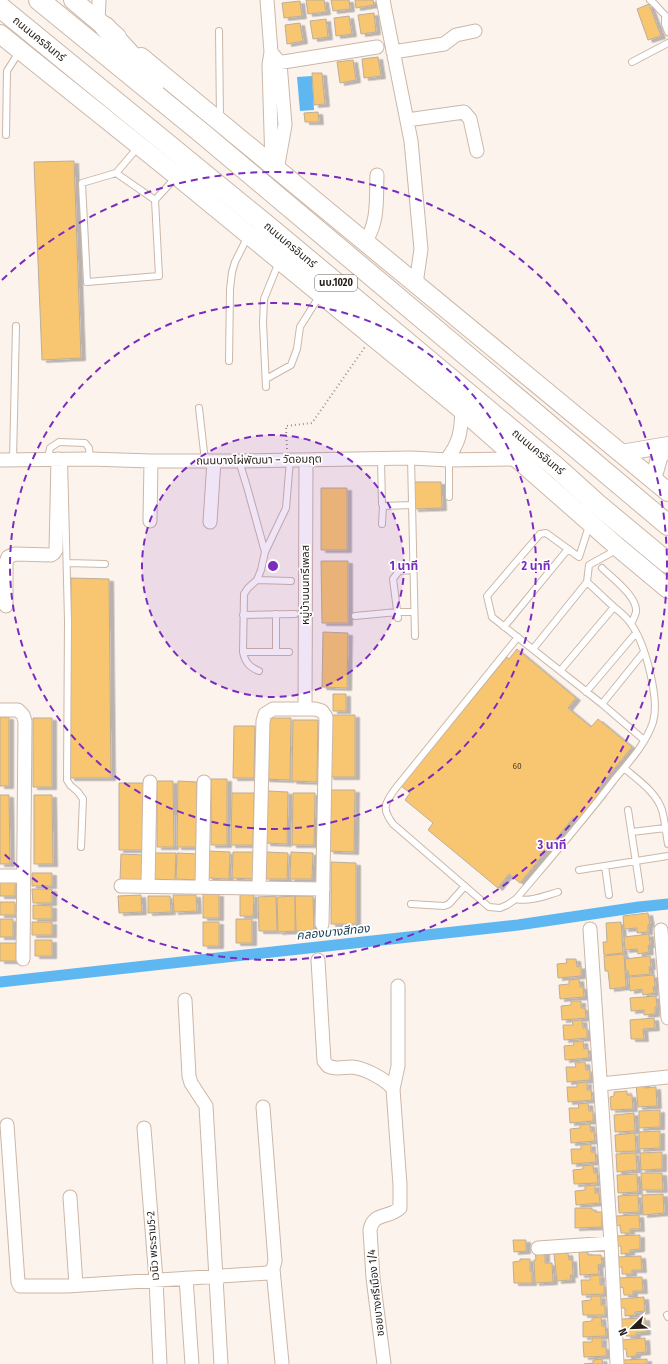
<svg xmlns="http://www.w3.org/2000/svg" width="668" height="1364" font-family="'Fira Sans Condensed','Noto Sans Thai',sans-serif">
	<defs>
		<filter id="shadow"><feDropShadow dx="4.5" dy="2.5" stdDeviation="0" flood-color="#0004"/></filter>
	</defs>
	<rect width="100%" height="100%" fill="#fcf3ed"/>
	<path fill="#5eb7f0" d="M312,76L314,110L300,111L297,77Z"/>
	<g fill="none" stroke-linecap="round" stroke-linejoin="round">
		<path stroke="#5eb7f0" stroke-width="11" d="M0,982L518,925L639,907L668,904"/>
	</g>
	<path fill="#f8c570" stroke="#bcae9a" filter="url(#shadow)" d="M306,0H324L326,12L308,14Z
		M331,0H349L350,9L333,11Z
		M355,0H373L374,5L356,8Z
		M300,1L302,16L284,18L282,3Z
		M649,4L661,36L648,40L637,9Z
		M374,13L376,32L361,34L358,15Z
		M349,16L352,34L336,36L334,18Z
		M326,19L328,37L313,39L310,21Z
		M300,23L303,41L287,44L285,25Z
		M378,57L381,76L364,78L362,59Z
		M353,60L356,80L340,83L337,62Z
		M312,73H322L325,104L314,105Z
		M318,112L319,122H305L304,113Z
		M74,161L81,358L42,360L34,162Z
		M413,482H441L442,508L414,509Z
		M321,488H347V550H321Z
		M321,561H348V623H322Z
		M71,578L109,579L111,778H70Z
		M323,632L348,633L347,688L322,687Z
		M517,649L576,698L568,708L591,727L598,719L632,747L597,790L602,793L578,822L573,818L520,883L509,874L498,888L428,830L433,823L405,800L410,793L401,786L507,657L509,659Z
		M333,694H346V711H333Z
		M330,715H355V777H329Z
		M0,717H9V786H0Z
		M33,718H52V787H33Z
		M265,718H291L290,780L265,779Z
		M293,720H318L317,782L292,781Z
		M234,726H255L254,778H233Z
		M211,779H227V845H211Z
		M157,781H173L174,847H157Z
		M178,781L197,782L196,847H177Z
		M119,783H144L143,850H119Z
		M330,790H355L354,852L329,851Z
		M267,791L288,792L287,844L266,843Z
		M232,793H254L253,845H231Z
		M293,793H315L314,845H292Z
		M0,795H9L10,864H0Z
		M34,795H52L53,864H34Z
		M208,851L230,852L229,879L208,878Z
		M233,852H255L254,879L232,878Z
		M266,852L288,853L287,879H265Z
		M291,852L313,853L312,879H290Z
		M154,853H176L175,880L153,879Z
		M177,853L199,854L198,880L176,879Z
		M121,854L143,855L142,881L120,880Z
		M331,862L356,863V924H331Z
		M32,873H52V886H32Z
		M0,882H15V896H0Z
		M32,889H52V903H33Z
		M203,894H219V918H203Z
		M240,894L254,895L253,916H240Z
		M141,895L142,912L119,913L118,896Z
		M173,895H196L197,911L174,912Z
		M148,896H170L171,912L148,913Z
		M276,896L277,931H259L258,897Z
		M295,896H313L314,931H296Z
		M295,896V931L278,932L277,897Z
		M0,902H15V915H0Z
		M33,905L52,906V919H33Z
		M648,913L650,924L648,925V932L637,933V928L624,929L623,916Z
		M0,919H13V937H0Z
		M236,919H252V943H236Z
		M32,922H52V935H32Z
		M203,922H219V946H203Z
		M621,922L623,953L604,955L603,942H607L606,923Z
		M649,934L650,945L648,946L649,952L638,954L637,949L625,950L624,937Z
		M35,940H52V956H35Z
		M0,943H16V961H0Z
		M624,954L626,987L610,989L608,971H605L604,956Z
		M650,956L651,967H649L650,974L629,976L628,971H626L625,959Z
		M566,959H576L577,967L581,966V976L558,978L557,964L567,963Z
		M654,975L655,986L653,987L654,993L643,995L642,989L630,991L629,977Z
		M579,979L580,987H583L584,997L560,999L559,985L569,984V980Z
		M656,996L657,1007H655V1014L644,1015V1010L631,1011L630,998Z
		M571,1001H581V1008H585L586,1018L562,1020L561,1006L571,1005Z
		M654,1018L655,1028L643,1029L644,1039H631L630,1020Z
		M582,1020L583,1028H587V1038L564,1040L563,1025H573L572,1021Z
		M583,1041L584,1049L588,1048L589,1058L565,1060L564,1046L574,1045L573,1042Z
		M585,1062L586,1070H590V1080L567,1082L566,1067H576L575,1063Z
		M587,1082V1090H591L592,1100L568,1102L567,1087H577V1083Z
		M645,1083V1088L656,1087L657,1106L638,1107L636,1084Z
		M627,1091V1095H632L633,1109L611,1110L610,1097L614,1096V1092Z
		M588,1103L589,1111H593V1121L570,1123L569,1108H579L578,1104Z
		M660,1110V1127L639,1128V1111Z
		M634,1113L635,1131L615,1132L614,1115Z
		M590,1124L591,1132L594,1131L595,1141L571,1143L570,1129L580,1128V1125Z
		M660,1131V1148L639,1149V1132Z
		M635,1133L636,1151L616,1152L615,1135Z
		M591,1144V1152H595L596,1162L572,1164L571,1149H581V1145Z
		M662,1152V1169L641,1170L640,1153Z
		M636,1153L637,1170L617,1172L616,1154Z
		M593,1165L594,1173H597L598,1183L574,1184L573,1170L583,1169V1166Z
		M641,1173H662L663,1190H642Z
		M637,1174L638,1192L618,1193L617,1175Z
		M595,1185V1193H599L600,1203L576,1205L575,1191L585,1190V1186Z
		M663,1194L664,1213L643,1215L642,1195Z
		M638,1195L639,1212L619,1213L618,1196Z
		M575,1208H592V1210H595V1212H602V1227L575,1228Z
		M639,1215L640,1229H630V1233H621L620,1225L616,1226V1216Z
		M640,1235V1249L630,1250V1253L621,1254V1246H617L616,1236Z
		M513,1240H526V1251L514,1252Z
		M535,1250H545V1263H552L553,1282L535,1283L534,1260H536Z
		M579,1252H588V1255H601L602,1264L598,1265L599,1274L580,1275Z
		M568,1253L569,1260L572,1259L573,1275H570L571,1280L557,1281L554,1254Z
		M641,1256L642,1270H632V1274H622V1267H618L617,1257Z
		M520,1259H530V1271H532V1283H514L513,1262L520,1261Z
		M600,1275V1285L604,1284V1294L582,1295L581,1280H590V1276Z
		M642,1277L643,1291H633V1295H624L623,1287L620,1288L619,1278Z
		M591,1296H601V1305H605V1315H583L582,1301L591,1300Z
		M644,1297L645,1311L635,1312V1315L625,1316V1308H621L620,1299Z
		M601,1317L602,1326H605L606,1336L583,1337V1322L592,1321V1318Z
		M645,1318L646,1332L636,1333V1336H626V1329H622L621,1319Z
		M592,1338H602V1347H606V1356L584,1357L583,1342H592Z
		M645,1338L646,1352L636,1353V1356L627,1357L626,1349H623L622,1340Z
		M602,1359L603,1364H584L593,1363V1360Z
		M647,1359V1364H624L623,1360Z"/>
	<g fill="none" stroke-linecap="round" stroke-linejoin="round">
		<g stroke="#ccb7a7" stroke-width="8">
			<path id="service" d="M650,0C656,4 659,10 665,15V24L668,32
				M219,31L220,119
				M632,62L668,43
				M6,135L7,71L19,52
				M139,146L116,173L82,183L87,282L159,276L155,200L176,177
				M116,173L155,200
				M229,361L230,289L232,272L235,262L248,236
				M266,379L291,365L297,349L300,327L320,295
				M266,387L263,323L264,299L279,262
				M199,408L205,461
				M411,458L415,636
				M48,459L50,448L59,442L85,443L89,448L90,459
				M64,459L68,621L67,780L70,785L78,792L83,799L81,847
				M381,459L382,504L383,506L412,505
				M13,460L16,326
				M239,461L247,487L265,552L261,570L257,580L248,588L244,594L243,652C245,662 249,667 259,671
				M449,497V460
				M382,524L383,506
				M589,526L579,557L546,533L540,534L487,596L492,617L602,704L644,740
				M265,552L286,508L290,460
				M67,563L105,564
				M602,568C612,578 638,597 636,612C635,616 633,620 631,624
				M257,580L291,581
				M243,615L295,614
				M355,616L397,612H414
				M398,618L393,579L399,571L413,570
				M504,627L568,549
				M518,637L395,789C385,803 381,808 393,824L489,907L500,908L507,905L516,899C549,860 583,821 614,780C628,763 646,744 653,722C660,699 645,643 631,624C627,617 620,612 614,607C605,599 596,590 587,582
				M533,649L587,582L589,565L618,549
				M243,652H289
				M276,652V614
				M560,671L614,607
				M586,692L636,633
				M602,704L644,652
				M624,768C638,780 656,792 662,810C665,821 666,833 668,844
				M628,810L640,889
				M632,832L665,828
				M605,866L609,895
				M579,870L668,856
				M516,899C530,902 544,896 558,892
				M411,904L444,906L449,904L465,886
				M667,1315L668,1317"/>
		</g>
		<g stroke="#ccb7a7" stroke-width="15">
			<path id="minor" d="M267,0L271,52L280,63L285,125L277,170
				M383,0L411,141L421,249L416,284
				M98,21L99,0
				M271,52L269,65L272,165
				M393,52L444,44L456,35L475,31
				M271,64L377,47
				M407,120L464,112L470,119L477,151
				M365,242C379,222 376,198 377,175
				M0,460L90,459L151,461H239L411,458L449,460L518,459
				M446,460C460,443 461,431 462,410
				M150,521L151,461
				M210,522L214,461
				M6,606V562L8,557L15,554L51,555L54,553L56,550L58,459
				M305,709L306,460
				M0,710H18L23,715L25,721L23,959
				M0,876H23
				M121,886L323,889
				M148,886L150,782
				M202,887L204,782
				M259,888L263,721L265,714L273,709H315L322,711L326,717L322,924
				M590,929L611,1243L617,1364
				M661,930L668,1018
				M318,960L324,1061L328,1066C336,1070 343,1067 352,1067C364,1068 386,1079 393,1089
				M185,1000L189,1076L191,1083L206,1106L221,1364
				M601,1084L668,1077
				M263,1107L275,1261L273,1269L282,1363
				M7,1125L18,1282L20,1286H67L268,1273L273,1269
				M144,1128L156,1280L160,1364
				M70,1197L76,1285
				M538,1248L611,1243
				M186,1278L192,1364
				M384,1364L373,1278L370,1230C373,1212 388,1219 400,1208V1185L393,1089L398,1066V986"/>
		</g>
		<g stroke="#ccb7a7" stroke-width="18">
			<path id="tertiary" d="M621,453L668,445
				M653,480L659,458L668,445"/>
		</g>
		<g stroke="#ccb7a7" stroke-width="20">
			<path id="secondary" d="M73,0L117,37
				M0,34L177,176L462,410L620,549L668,589
				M141,57L668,492"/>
		</g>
		<g stroke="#ccb7a7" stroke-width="22">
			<path id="primary" d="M39,0L203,134L668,525
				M0,7L276,233L556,467L597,504L668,563
				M105,27L155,82"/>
		</g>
		<path stroke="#9c938d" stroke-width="2" stroke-dasharray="1 3" stroke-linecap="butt" d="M287,449L286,426L312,423L365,347"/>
		<use href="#service" stroke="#fff" stroke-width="6"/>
		<use href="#minor" stroke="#fff" stroke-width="13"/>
		<use href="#tertiary" stroke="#fff" stroke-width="16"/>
		<use href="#secondary" stroke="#fff" stroke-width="18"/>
		<use href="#primary" stroke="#fff" stroke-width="20"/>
	</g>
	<circle cx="273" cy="566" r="131" fill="#7b2cbf" fill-opacity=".12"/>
	<g fill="none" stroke="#7b2cbf" stroke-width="2" stroke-dasharray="7 5">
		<circle cx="273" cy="566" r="131"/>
		<circle cx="273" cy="566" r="263"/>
		<path d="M2 280A394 394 0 1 1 2 852"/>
	</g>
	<g text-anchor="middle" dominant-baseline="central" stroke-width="3.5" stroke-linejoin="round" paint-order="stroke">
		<g font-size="9" fill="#5a472d">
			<text x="517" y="766">60</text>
		</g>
		<rect fill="#fff" stroke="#66615d" stroke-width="1" x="315" y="275" width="42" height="16" rx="3"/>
		<g font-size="10" font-weight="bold" fill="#251d17">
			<text x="336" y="283">นบ.1020</text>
		</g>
		<g font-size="11" fill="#251d17" stroke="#fff">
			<text transform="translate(39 39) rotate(39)">ถนนนครอินทร์</text>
			<text transform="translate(290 245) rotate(40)">ถนนนครอินทร์</text>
			<text transform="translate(538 452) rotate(40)">ถนนนครอินทร์</text>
			<text transform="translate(259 460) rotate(-1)">ถนนบางไผ่พัฒนา – วัดอมฤต</text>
			<text transform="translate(305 585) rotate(-90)">หมู่บ้านนนทรีเพลส</text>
			<text transform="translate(153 1246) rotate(-94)">เวนิว พระราม5-2</text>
			<text transform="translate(376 1293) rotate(-96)">ซอยบางศรีเมือง 1/4</text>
		</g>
		<g font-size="12" font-style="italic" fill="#163c53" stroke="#fff">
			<text transform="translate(333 932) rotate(-6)">คลองบางสีทอง</text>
		</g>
	</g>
	<circle cx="273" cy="566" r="6" fill="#7b2cbf" stroke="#fff" stroke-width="2"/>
	<g font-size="12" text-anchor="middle" font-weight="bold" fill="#7b2cbf" stroke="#fff" stroke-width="3.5" stroke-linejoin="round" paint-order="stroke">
		<text x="404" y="570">1 นาที</text>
		<text x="536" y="570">2 นาที</text>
		<text x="552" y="849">3 นาที</text>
	</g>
	<g transform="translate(632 1328) rotate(247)" stroke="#ffffff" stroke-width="3" paint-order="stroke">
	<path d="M0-3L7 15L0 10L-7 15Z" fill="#251d17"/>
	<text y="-6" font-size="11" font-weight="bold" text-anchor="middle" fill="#251d17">N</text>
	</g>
</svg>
